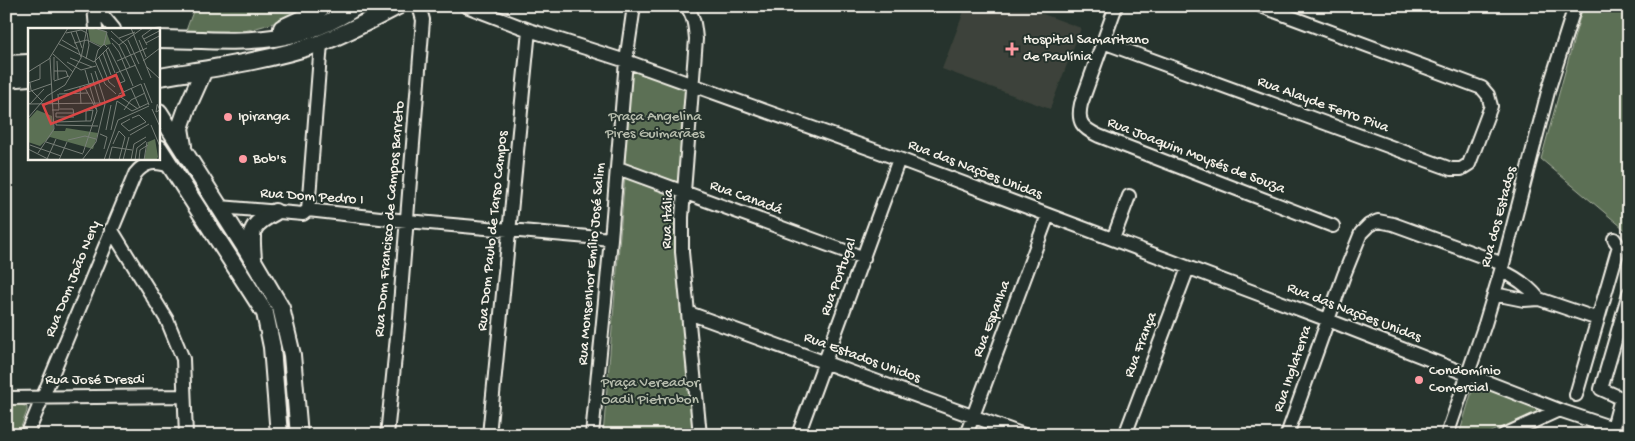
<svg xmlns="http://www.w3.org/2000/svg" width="1635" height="441" font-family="'Gochi Hand',sans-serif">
	<rect width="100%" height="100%" fill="#26332d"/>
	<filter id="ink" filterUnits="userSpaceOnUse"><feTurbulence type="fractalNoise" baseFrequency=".02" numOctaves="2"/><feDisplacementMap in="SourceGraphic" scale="10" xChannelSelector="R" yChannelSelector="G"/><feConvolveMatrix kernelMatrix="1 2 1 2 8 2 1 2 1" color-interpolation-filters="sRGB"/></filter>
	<g filter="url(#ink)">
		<path fill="#3c433a" d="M966,6H1021L1081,28L1050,109L942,69Z"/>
		<path fill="#5b7054" stroke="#a8b09e" d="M195,6H309C291,20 258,28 235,33C219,36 200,35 184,36Z
			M1583,6H1629V233L1541,159Z
			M629,65L688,86L681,188L621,165Z
			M625,176L677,195L681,281L696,435H603Z
			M1474,384L1543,409L1485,435H1459Z
			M19,404L27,407V411L18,435H6V405Z"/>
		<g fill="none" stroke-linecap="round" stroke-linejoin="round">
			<g stroke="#f4f1e8" stroke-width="16">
				<path id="minor" d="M94,6L96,29
					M95,6L114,29
					M466,6L529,30L626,61L899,159L1328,320L1559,410L1613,428L1618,435
					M686,6C694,15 695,28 696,39L682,217V252L700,435
					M1116,6L1081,104C1077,122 1082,128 1099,136L1333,226
					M1103,42L1451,169H1461L1469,164L1491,106L1488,95L1482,88L1261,6
					M618,168L864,258
					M220,207L303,214L308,210L407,221L611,239
					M308,210L321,43
					M111,229L167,320L183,359L186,435
					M1113,239L1129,196
					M1501,271C1516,277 1529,287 1539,299
					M1494,294L1524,300L1539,299L1598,319
					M689,313L1024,435
					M1576,395L1619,246L1614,239
					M6,398L184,396
					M1613,428L1621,398L1601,389L1629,293
					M27,435L135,174C145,161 156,161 170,166
					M387,435L399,317L423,20L419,6
					M489,435L529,30
					M592,435L611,239L626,61L634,6
					M798,435L899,159
					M966,435L1048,215
					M1125,435L1188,268
					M1287,435L1344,275L1361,233L1369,225L1378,221L1393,224L1503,264
					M1447,435L1485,324L1503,264L1549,88L1575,6
					M1504,435L1559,410"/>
			</g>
			<g stroke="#f4f1e8" stroke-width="20">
				<path id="major" d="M282,28L310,15L324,6
					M159,39C230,40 294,50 357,6
					M6,64L29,63
					M159,77C213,68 268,61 321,43C347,33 373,19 398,6
					M6,79L29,77
					M159,112L248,252L281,308L292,355L299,435
					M183,146L180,128L187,108L204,70
					M159,148L265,313L272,347L279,435
					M253,259C251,231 248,226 275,212"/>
			</g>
			<use href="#minor" stroke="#26332d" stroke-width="12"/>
			<use href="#major" stroke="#26332d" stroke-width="16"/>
		</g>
	</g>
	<g fill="#ff9aa2" stroke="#26332d" stroke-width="2">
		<path d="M1009.5 41.5h5v5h5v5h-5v5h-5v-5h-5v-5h5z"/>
		<circle cx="228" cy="117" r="5"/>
		<circle cx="243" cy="159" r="5"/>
		<circle cx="1419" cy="380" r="5"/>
	</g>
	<g text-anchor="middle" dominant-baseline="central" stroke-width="4" stroke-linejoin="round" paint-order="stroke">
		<g font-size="15" fill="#f4f1e8" stroke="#26332d" text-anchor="start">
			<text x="1023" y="40">Hospital Samaritano<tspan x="1023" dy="17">de Paulínia</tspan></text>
			<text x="238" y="117">Ipiranga</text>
			<text x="253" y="159">Bob's</text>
			<text x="1429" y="371">Condomínio<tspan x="1429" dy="17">Comercial</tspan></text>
		</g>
		<g font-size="15" fill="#f4f1e8" stroke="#26332d">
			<text transform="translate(1323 105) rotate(20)">Rua Alayde Ferro Piva</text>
			<text transform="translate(1196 156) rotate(21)">Rua Joaquim Moysés de Souza</text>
			<text transform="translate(975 170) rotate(21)">Rua das Nações Unidas</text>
			<text transform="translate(312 197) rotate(4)">Rua Dom Pedro I</text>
			<text transform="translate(746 198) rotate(20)">Rua Canadá</text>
			<text transform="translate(1499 217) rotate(-75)">Rua dos Estados</text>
			<text transform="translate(390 219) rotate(-85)">Rua Dom Francisco de Campos Barreto</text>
			<text transform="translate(668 219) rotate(-88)">Rua Itália</text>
			<text transform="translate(493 231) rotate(-84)">Rua Dom Paulo de Tarso Campos</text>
			<text transform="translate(592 264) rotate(-85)">Rua Monsenhor Emílio José Salim</text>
			<text transform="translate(839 277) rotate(-70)">Rua Portugal</text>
			<text transform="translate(73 279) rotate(-68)">Rua Dom João Nery</text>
			<text transform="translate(1354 313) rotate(21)">Rua das Nações Unidas</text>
			<text transform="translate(992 319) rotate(-69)">Rua Espanha</text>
			<text transform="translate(1141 345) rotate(-69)">Rua França</text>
			<text transform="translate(862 358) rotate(20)">Rua Estados Unidos</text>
			<text transform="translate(1293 369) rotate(-71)">Rua Inglaterra</text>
			<text x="95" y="380">Rua José Dresdi</text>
		</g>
		<g font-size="15" fill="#b7bdad" stroke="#26332d">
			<text x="655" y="117">Praça Angelina<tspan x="655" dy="17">Pires Guimarães</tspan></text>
			<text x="650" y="383">Praça Vereador<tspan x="650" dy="17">Oadil Pietrobon</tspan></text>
		</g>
	</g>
	<g transform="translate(28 28)">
		<rect width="132" height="132" fill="#26332d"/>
		<path d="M60,0L78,3L83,16L73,18L62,13ZM9,82L24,88L26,103H37L38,100L70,105L65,121L22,109L12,118L0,114V92ZM127,111L130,129L128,132H116L120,114Z" fill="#5b7054"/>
		<path fill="none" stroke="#787f78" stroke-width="1" d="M66,0L79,4L76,16M103,0L123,50M48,3L54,20M83,3L98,17L114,52M43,4L53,29M38,5L53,2L59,5L61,17L58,31M83,10L91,17L115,0M91,10L107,4M116,11L133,2M34,12L49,21M100,12L111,36M111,12L118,29M46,15L59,12L73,19M84,15L91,24L105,58M118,15L133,7M31,16L66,34L80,20M91,17L102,39M119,17L114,8L125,0M79,19L76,16L70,22L67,33L77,56L88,66M80,19L97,53L92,55M78,22L87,45M75,25L83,47M25,26L45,44M26,29V52M71,29L81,54L87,59M42,30L64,39M29,33L30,51M89,33L119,20M115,33L132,20M39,34L53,42L68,38M119,39L133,52M26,43H38L40,49M67,43L77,74M0,44L21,31L40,0M63,45L72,75M88,45L108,37M88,46L95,63M26,53L41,48M0,55L12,51V37M2,55L3,62L14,73M116,55L124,75M113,56L121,77M56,58L68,81M52,59L53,76M103,60L112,80M36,63L75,52M0,64L23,56M31,66L60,65M91,66L113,56M90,67L110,81M0,74L2,76L16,61M0,76L77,75M129,76L132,82L128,84L129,77M32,81H45L46,87M124,81L133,101M24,82H31L30,66M96,82L103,72L117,65M46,85H28V89H46M0,90L19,68L37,57L53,30L59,0M102,91L93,96L101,103L118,94L111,87L104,90M58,93V83L65,82L63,93H58L28,94V97L70,98M123,97L133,121M78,102L83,77M83,102L89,73L104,83L121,75M72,106L79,109L76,121M102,107L121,96M40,112L57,108L68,111M18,114L55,126M2,117L33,128M84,119L81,131L91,132L97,109L91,103L85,116M84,119L104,122M0,121L22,132M10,125L26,101L22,30M55,125L69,83L57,42M19,131L28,111M31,132L39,114M54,132L68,114L77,76M76,132L90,92L121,78M95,132L101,109M103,132L106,116L118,109M107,132L109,120L118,113M111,132L112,122L120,117M116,132L119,114"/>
		<path fill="#da4645" fill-opacity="0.15" stroke="#da4645" stroke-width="2.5" d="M88,47L96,67L23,96L15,77Z"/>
		<rect width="132" height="132" fill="none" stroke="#f4f1e8" stroke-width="2.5"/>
	</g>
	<rect width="1635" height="441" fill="none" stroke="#26332d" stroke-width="25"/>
	<rect x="12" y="12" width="1610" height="416" fill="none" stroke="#f4f1e8" stroke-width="2" filter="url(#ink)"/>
</svg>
